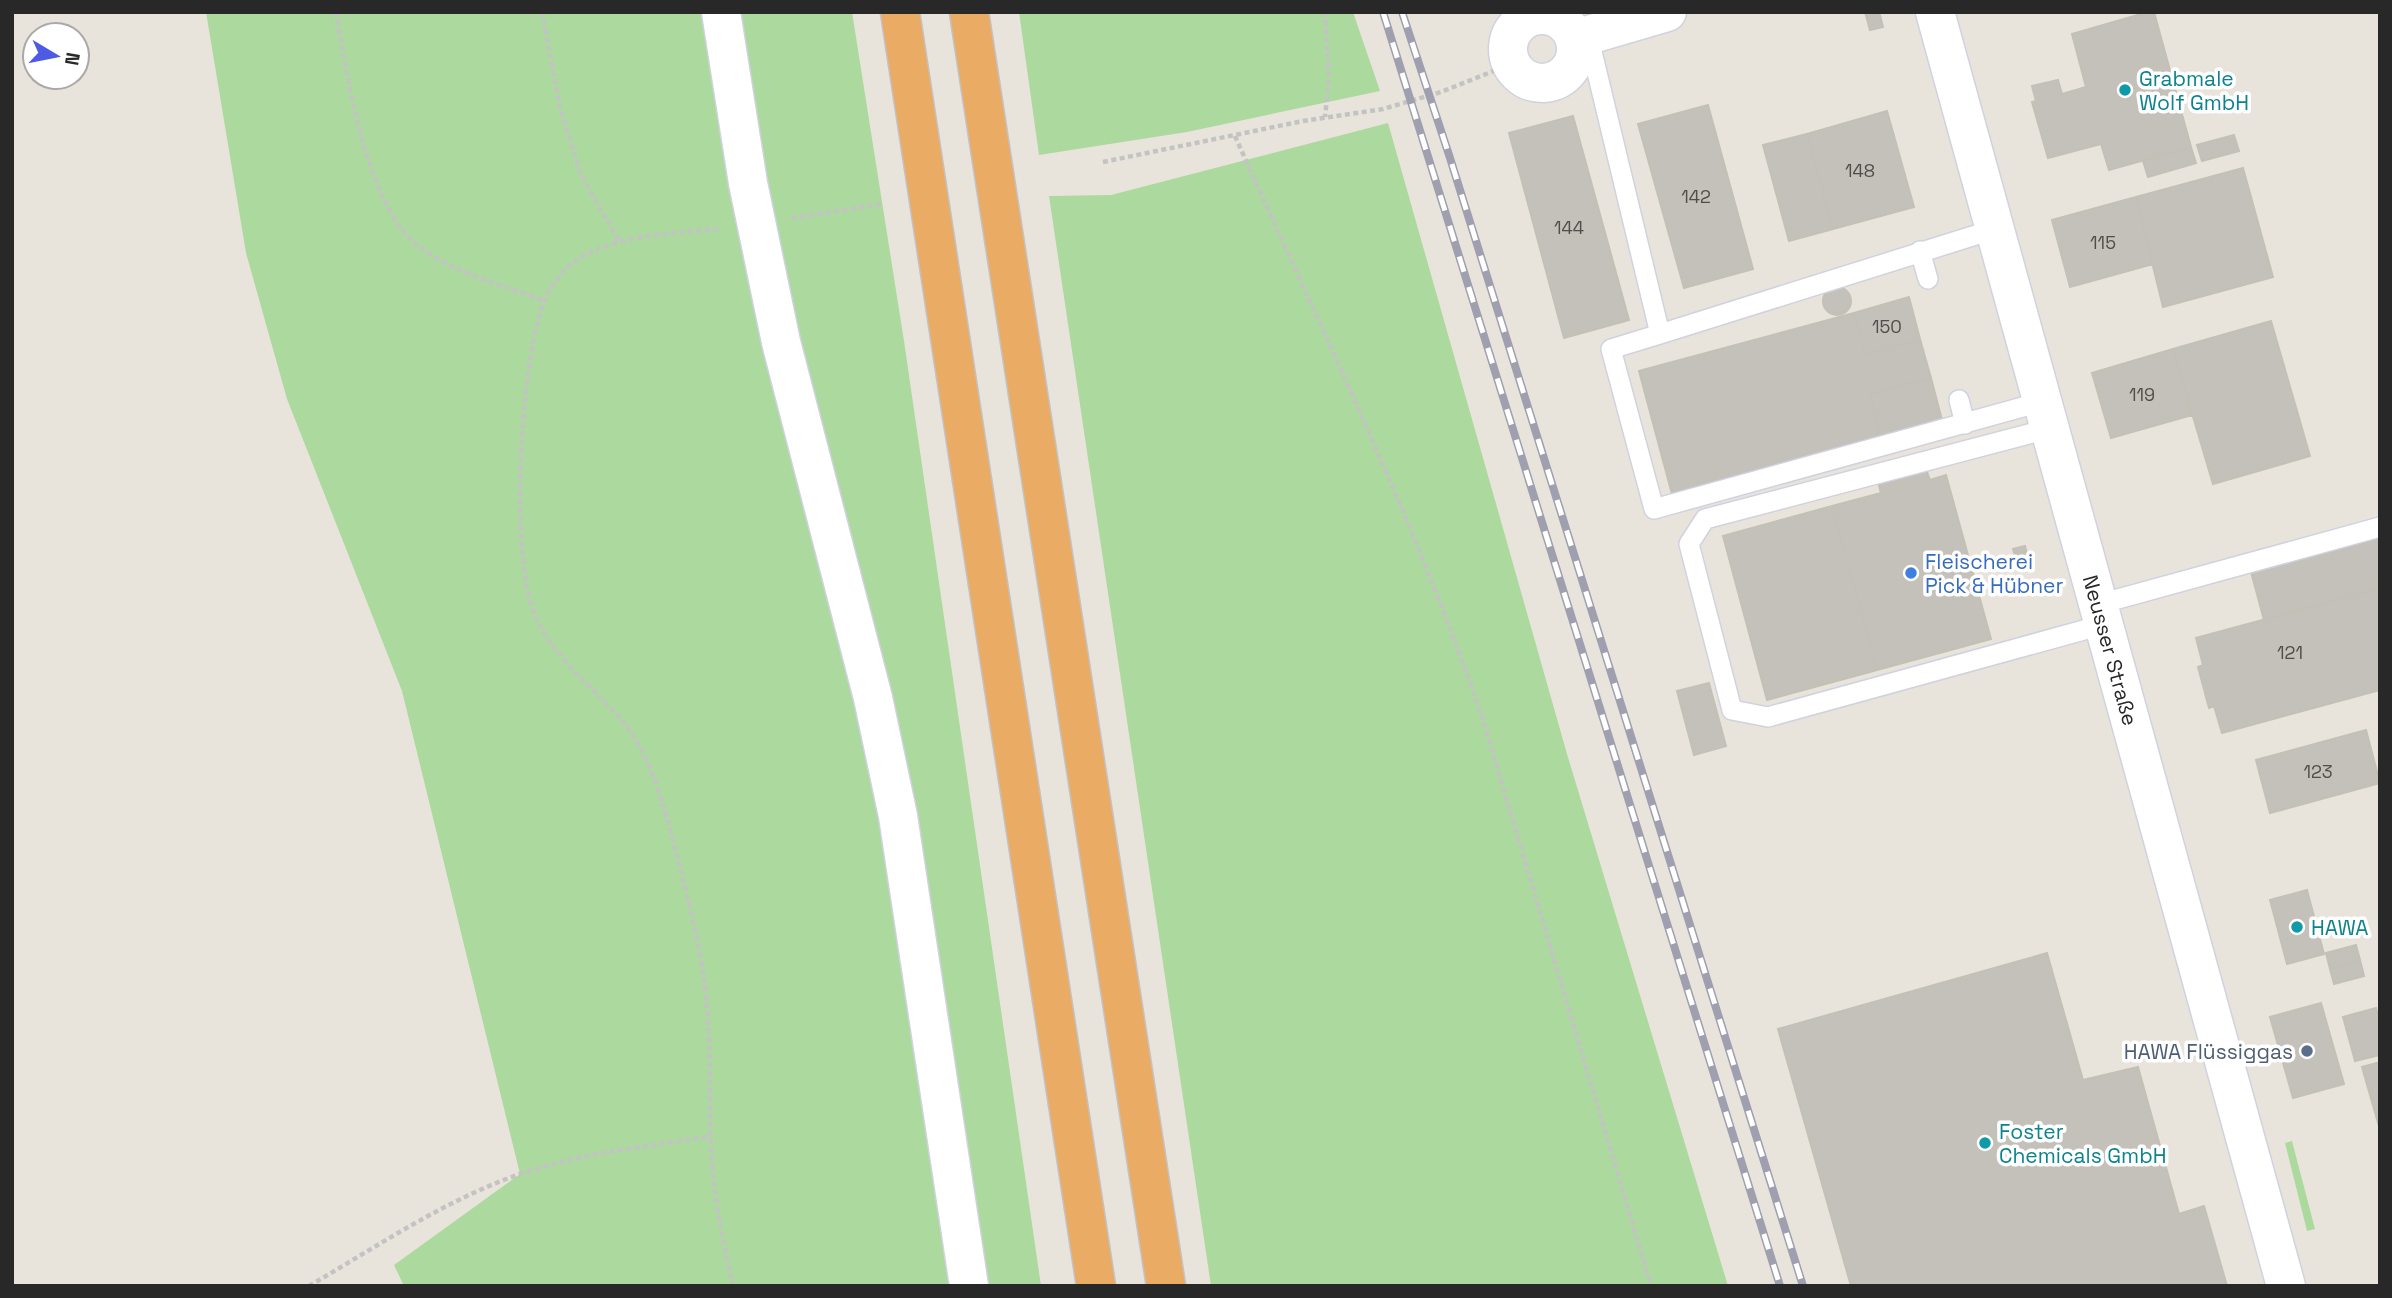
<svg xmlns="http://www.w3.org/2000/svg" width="2392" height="1298" font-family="'Space Grotesk',sans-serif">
	<rect width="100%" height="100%" fill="#e9e4db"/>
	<path fill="#acd99d" d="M206,12H852L904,341L1041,1286H404L394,1265L520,1174L402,691L287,399L246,253Z
		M1019,12H1353L1380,91L1187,132L1039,155Z
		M1388,123L1567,754L1728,1286H1211L1049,196L1111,195Z
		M2292,1141L2315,1229L2307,1231L2285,1143Z"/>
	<path fill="#c4c1ba" stroke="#c3c0b5" stroke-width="2" d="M1865,12H1879L1883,27L1870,30Z
		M2148,12H2154L2191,147L2109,170L2101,144L2048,158L2032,102L2036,101L2032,86L2058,80L2062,94L2086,87L2072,34Z
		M1708,105L1753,269L1684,288L1638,124Z
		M1887,111L1914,207L1833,229L1807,134Z
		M1573,116L1629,320L1564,338L1509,133Z
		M1807,134L1833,229L1789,241L1763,145Z
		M2234,135L2239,151L2202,161L2197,145Z
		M2191,147L2196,163L2148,177L2143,161Z
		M2243,168L2273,277L2163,307L2136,197Z
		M2136,197L2153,264L2070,287L2052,220Z
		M1823 301a14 14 0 1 1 28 0a14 14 0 1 1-28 0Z
		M1909,297L1920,339L1865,354L1854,313Z
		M1854,313L1865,354L1920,339L1931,378L1870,394L1881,437L1672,494L1639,371Z
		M2271,321L2310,456L2213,484L2173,349Z
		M2173,349L2192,415L2111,438L2092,373Z
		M1931,378L1942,420L1881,437L1870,394Z
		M1926,469L1930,480L1946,475L1991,639L1877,670L1832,506L1881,493L1878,482Z
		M1832,506L1877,670L1767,700L1723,536Z
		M2380,536V588L2264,620L2251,572Z
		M2025,546L2028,559L2017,562L2013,549Z
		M2380,588V690L2222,733L2214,706L2209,708L2198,667L2203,665L2196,638Z
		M1709,683L1726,746L1694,755L1677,691Z
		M2366,730L2380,783L2270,813L2256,760Z
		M2307,890L2324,954L2287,964L2270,900Z
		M2356,945L2360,960L2330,969L2326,953Z
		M2047,953L2083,1080L2138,1067L2179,1214L2204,1206L2227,1286H1851L1778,1029Z
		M2360,960L2364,976L2334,984L2330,969Z
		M2321,1003L2344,1084L2293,1098L2270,1017Z
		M2376,1008L2380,1022V1055L2355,1061L2343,1017Z
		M2380,1062V1130L2362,1067Z"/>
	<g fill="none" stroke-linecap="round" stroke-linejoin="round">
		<g stroke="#d0d2df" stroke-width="22">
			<path id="service" d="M1588,35L1660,334L1995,229
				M1920,251L1928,279
				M1660,334L1611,349L1654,509L2041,402
				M1959,400L1965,424
				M2048,429L1705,519L1689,544L1732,710L1768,717L2102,625
				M2096,605L2380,527"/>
		</g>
		<g stroke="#d0d2df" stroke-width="41">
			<g id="minor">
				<path d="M721,12L748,183L781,342L873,698L898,816L969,1286"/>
				<path id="s1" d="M1935,12L2286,1286"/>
				<circle cx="1542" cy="49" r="34"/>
				<path d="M1575,39L1667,12"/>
			</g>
		</g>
		<g stroke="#c3c3c3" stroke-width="41">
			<path id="motorway" d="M900,12L1096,1286
				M969,12L1166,1286"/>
		</g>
		<path stroke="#c3c3c3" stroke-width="4.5" stroke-dasharray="5 3.5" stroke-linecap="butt" d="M336,12C347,76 366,204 417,245C452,273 504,285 544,301
			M542,12L560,108L581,175L620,243
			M1325,12L1329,79L1325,117
			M1235,136C1321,329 1415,520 1483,720L1651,1286
			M1103,162L1303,121L1383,109L1441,92L1511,64
			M792,218L881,204
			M718,229C671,234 607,234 569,266C556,278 545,295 540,313C521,376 508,561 537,620C556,660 592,686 621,719C652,756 665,810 677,856C690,906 703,956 707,1008C712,1060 708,1112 712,1163C715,1205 724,1245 733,1286
			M309,1286C376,1247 444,1201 517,1175C578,1153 647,1147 711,1136"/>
		<use href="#service" stroke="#fff" stroke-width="19"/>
		<use href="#minor" stroke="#fff" stroke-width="38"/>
		<use href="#motorway" stroke="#eaab64" stroke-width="38"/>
		<g stroke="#9f9fb0" stroke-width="8">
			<path id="rail" d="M1383,12L1780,1286
				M1402,12L1450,158L1803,1286"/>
		</g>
		<use href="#rail" stroke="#fff" stroke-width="5" stroke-dasharray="16" stroke-linecap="butt"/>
	</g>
	<g fill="#0f9aa8" stroke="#fff" stroke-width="2.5">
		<circle cx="2125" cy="90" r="7"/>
		<circle cx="2297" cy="927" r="7"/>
		<circle cx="1985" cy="1143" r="7"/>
	</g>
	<circle fill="#3f7fe0" stroke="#fff" stroke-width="2.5" cx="1911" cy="573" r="7"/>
	<circle fill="#5c6f8a" stroke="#fff" stroke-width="2.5" cx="2307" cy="1051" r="7"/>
	<g text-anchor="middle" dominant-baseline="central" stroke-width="7" stroke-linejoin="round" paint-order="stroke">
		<g font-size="18" fill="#4f4e4c">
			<text x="1860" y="170">148</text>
			<text x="1696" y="196">142</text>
			<text x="1569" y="227">144</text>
			<text x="2103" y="242">115</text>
			<text x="1887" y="326">150</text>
			<text x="2142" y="394">119</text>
			<text x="2290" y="652">121</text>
			<text x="2318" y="771">123</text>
		</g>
		<g font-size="21" fill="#0d838f" stroke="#fff" text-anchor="start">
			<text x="2139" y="78">Grabmale<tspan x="2139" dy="24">Wolf GmbH</tspan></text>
			<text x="2311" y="927">HAWA</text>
			<text x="1999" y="1131">Foster<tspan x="1999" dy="24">Chemicals GmbH</tspan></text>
		</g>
		<g font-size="21" fill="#366cbe" stroke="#fff" text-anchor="start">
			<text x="1925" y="561">Fleischerei<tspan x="1925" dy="24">Pick &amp; Hübner</tspan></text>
		</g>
		<g font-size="21" fill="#282828" stroke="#fff">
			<text stroke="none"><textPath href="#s1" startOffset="662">Neusser Straße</textPath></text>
		</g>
		<g font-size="21" fill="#4e5e75" stroke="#fff" text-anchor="end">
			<text x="2293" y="1051">HAWA Flüssiggas</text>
		</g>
	</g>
	<rect width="2392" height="1298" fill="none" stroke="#282828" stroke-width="28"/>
	<g transform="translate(56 56) rotate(100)"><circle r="33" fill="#ffffff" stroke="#a9a9a9" stroke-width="2"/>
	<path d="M0-5L12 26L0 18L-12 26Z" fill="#4d5be4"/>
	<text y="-10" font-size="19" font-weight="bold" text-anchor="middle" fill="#282828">N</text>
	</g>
</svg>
